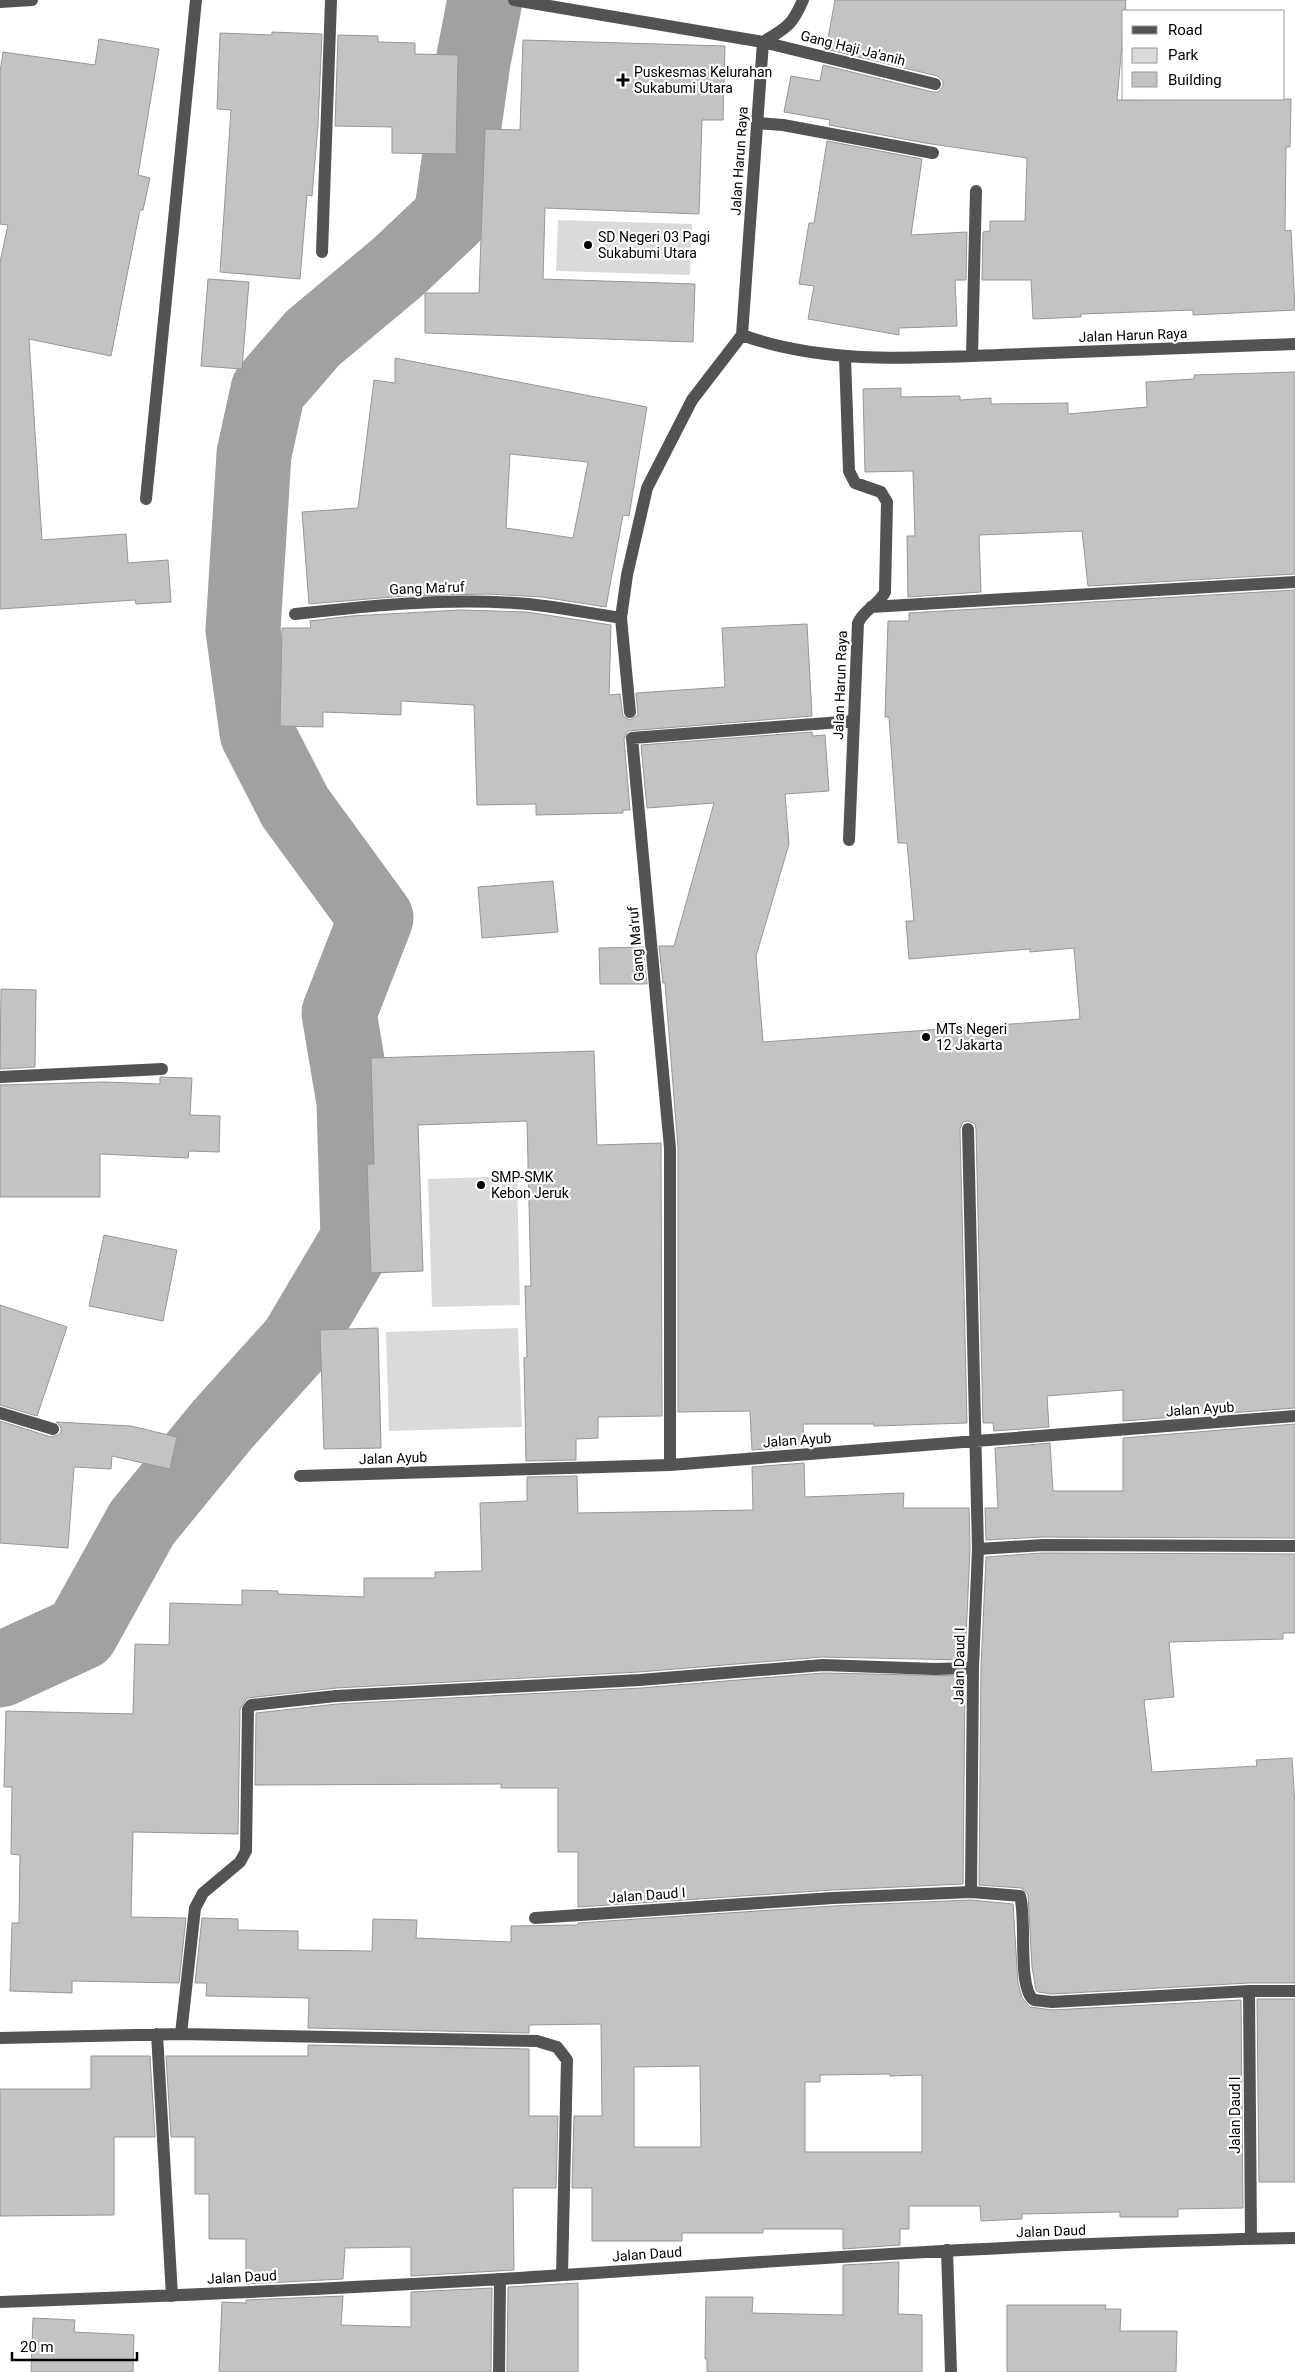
<svg xmlns="http://www.w3.org/2000/svg" width="1295" height="2372" font-family="Roboto,sans-serif">
	<rect width="100%" height="100%" fill="#fff"/>
	<path fill="#dadada" d="M558,220L692,224L690,275L556,271Z
		M517,1176L520,1305L432,1307L428,1179Z
		M518,1328L522,1427L389,1431L386,1332Z"/>
	<g fill="none" stroke-linecap="round" stroke-linejoin="round">
		<path stroke="#a1a1a1" stroke-width="75" d="M0,1670L81,1633L142,1523L223,1424L297,1342L358,1239L354,1102L339,1013L376,918L295,807L257,733L243,630L254,454L268,390L313,338L398,267L451,217L473,62L485,0"/>
	</g>
	<path fill="#c3c3c3" stroke="#979797" fill-rule="evenodd" d="M835,0H1126L1117,100L1291,99L1290,147H1286L1285,231L1291,230L1295,310L1193,315V310L1081,314V317L1033,319L1031,280H982L983,232L990,231V221H1025L1027,158L925,143L829,125L830,120L784,112L791,76L820,81L823,65L933,92H938L943,86V81L937,76L826,49Z
		M272,32L322,34L318,125L312,196L307,195L300,279L220,272L231,110L217,109L220,33L272,35Z
		M338,35L378,36V42L415,43V54L458,55L456,154L392,153V127L335,126Z
		M99,39L159,49L138,175L150,178L143,210H140L111,356L29,339L42,540L126,534L128,563L168,560L171,602L136,604L135,600L0,609V262L8,225L0,224V72L3,52L95,65Z
		M523,40L725,46L723,120H702L699,214L545,208L543,279L695,284L693,342L425,333V293H479L485,129L520,130Z
		M827,141L922,159L911,235L967,232L966,280H955L957,326L899,328V335L808,319L814,286L799,284L809,223H814Z
		M208,279L249,282L242,369L201,366Z
		M395,358L647,407L629,516L623,515L606,607L542,597L488,594L404,596L309,604L302,512L358,508L374,380L395,383ZM510,454L588,462L573,538L506,528Z
		M1295,372V574L1088,586L1082,531L979,535L981,592L908,597L907,536H915L913,471L865,472L863,389L901,388V397L960,396V400L991,398V404L1068,403V414L1147,407L1146,382L1194,379V375Z
		M1295,590V1408L1123,1421V1390L1047,1396L1049,1427L994,1431L993,1423H983L976,1129L975,1124L968,1121L963,1122L960,1129L967,1423L874,1426V1424H803L804,1446L752,1450L750,1411L678,1412V1148L665,983H663L659,946H674L714,803L647,808L641,745L812,732L813,736L825,735L829,791L785,794L789,844L756,956L763,1042L1080,1019L1074,948L1030,952V949L909,959L906,921H914L907,843H898L889,717H885L888,621H909V613Z
		M460,610L527,612L611,625L609,695L620,694L623,716L630,720L638,715L636,693L725,687L722,628L807,624L812,716L628,731L624,739L630,810H623V813L536,815V804L477,805L474,705L401,701V715L323,712V727L280,726L282,628H311L310,621L351,616Z
		M553,881L558,932L482,938L478,887Z
		M643,947L647,984H600L599,948Z
		M1,989L36,990L35,1067L0,1069Z
		M594,1051L597,1145L661,1143L662,1416L598,1417V1438L576,1439V1460L526,1461L524,1358L527,1357L525,1286H531L527,1121L418,1125L423,1271L371,1273L367,1164H374L371,1058Z
		M160,1077L192,1078L190,1115L220,1116L219,1152L189,1151L188,1158L100,1154V1197H0V1085L104,1082L160,1084Z
		M104,1235L177,1250L163,1321L89,1306Z
		M0,1305L67,1327L37,1416L0,1405Z
		M378,1328L381,1448L324,1449L320,1330Z
		M0,1421L51,1437L58,1435L61,1432V1427L56,1422L131,1426L177,1437L170,1469L112,1456L111,1469L74,1467L68,1548L0,1543Z
		M1295,1424V1538L1043,1537L986,1540L985,1508H998L995,1448L1050,1443L1053,1491H1123V1438Z
		M804,1463L805,1497L904,1493L903,1508H969L970,1549L965,1660L822,1657L639,1672L336,1688L247,1698L240,1709L238,1834L133,1832L131,1917L186,1918L179,1983L72,1981V1993L10,1991L12,1923H19L20,1855L11,1854L12,1787H4L6,1711L133,1714L135,1644L169,1645L170,1603L242,1605V1590L278,1591V1594L364,1597V1578H435V1572L482,1571L480,1503L527,1501V1477L577,1476L578,1513L753,1510L752,1467Z
		M1043,1553L1295,1554V1633H1283V1639L1169,1642L1174,1697L1144,1700L1152,1772L1257,1766L1256,1760L1292,1758L1295,1806V1983H1249L1052,1994L1038,1992L1036,1990L1032,1967L1028,1894L1021,1888L979,1885L981,1668L986,1557Z
		M823,1673L965,1676L963,1884L832,1890L578,1907V1852H558V1788H501V1784L255,1785L256,1713L337,1704L641,1688Z
		M971,1900L1013,1904L1018,1983L1022,1998L1030,2007L1052,2010L1241,2000L1243,2208L1178,2209V2217H1120V2212L1022,2214V2219L981,2221L980,2206H909V2229H900V2245L843,2249V2229H763V2233H682V2241H592V2188H572L574,2116H602L601,2024L529,2025V2033L308,2028L309,1998L206,1996L207,1983H195L202,1918L238,1919V1930L298,1931V1950L372,1951L373,1919L417,1920L416,1938L511,1942V1926L578,1925V1923L833,1906ZM700,2066L701,2147H634V2067ZM890,2074V2076L922,2075V2152H805V2082H820V2075Z
		M1257,1999H1295V2182H1259Z
		M308,2045L529,2049V2116H558L556,2188H513L514,2270L411,2276V2247L345,2248L343,2279L246,2284V2239H209V2194H195V2137H171L166,2056H308Z
		M91,2056H150L155,2137H114V2215L0,2216V2089H91Z
		M899,2262L898,2314L922,2315V2372H707V2359H705L706,2297H753L752,2313L843,2315V2265Z
		M578,2283V2372H507L508,2287Z
		M492,2288L491,2372H219L222,2302L246,2303V2300L343,2296L341,2325L411,2327V2292Z
		M1007,2305H1106L1105,2309H1121L1120,2331H1177L1176,2372H1007Z
		M33,2318L75,2320L74,2332L134,2335L133,2372H31Z"/>
	<g fill="none" stroke-linecap="round" stroke-linejoin="round">
		<path stroke="#535353" stroke-width="12" d="M514,0L763,42L935,84
			M0,2L32,0
			M763,42L742,335C830,367 930,357 1023,354C1113,350 1204,347 1295,344
			M763,42C786,28 792,26 803,0
			M757,123L783,125L933,153
			M322,252L331,0
			M972,355L976,191
			M845,357L849,471L855,483L881,492L887,502L885,592C879,605 864,609 858,623L849,840
			M146,499L196,0
			M871,607L1295,582
			M295,614C368,606 441,598 515,603C550,605 586,613 621,618
			M630,712L621,618L627,575L647,488L692,400L742,335
			M0,1077L162,1069
			M968,1129L978,1549L973,1668L971,1892L1020,1896C1027,1917 1017,1989 1034,2000L1052,2002L1249,1991H1295
			M0,1413L53,1429
			M670,1465V1148L632,738L854,721
			M300,1476L670,1465L1295,1416
			M978,1549L1043,1545L1295,1546
			M535,1918L833,1898L971,1892
			M1249,1991L1251,2239
			M157,2034L172,2296
			M181,2034L195,1908L203,1893L240,1862L246,1851L248,1709L251,1705L336,1696L640,1680L823,1665L935,1669L973,1668
			M0,2038L181,2034L537,2041L557,2047L567,2060L562,2275
			M947,2250L951,2372
			M0,2302C167,2296 334,2289 501,2279C766,2262 1030,2242 1295,2238
			M499,2372L500,2279"/>
	</g>
	<g fill="#000" stroke="#fff" stroke-width="2">
		<path d="M620.5 72.5h5v5h5v5h-5v5h-5v-5h-5v-5h5z"/>
		<circle cx="588" cy="245" r="5"/>
		<circle cx="926" cy="1037" r="5"/>
		<circle cx="481" cy="1185" r="5"/>
	</g>
	<g text-anchor="middle" dominant-baseline="central" stroke-width="4.5" stroke-linejoin="round" paint-order="stroke">
		<g font-size="14" fill="#000" stroke="#fff">
			<text transform="translate(853 48) rotate(14)">Gang Haji Ja'anih</text>
			<text transform="translate(739 161) rotate(-86)">Jalan Harun Raya</text>
			<text transform="translate(1133 335) rotate(-2)">Jalan Harun Raya</text>
			<text transform="translate(427 588) rotate(-2)">Gang Ma'ruf</text>
			<text transform="translate(840 685) rotate(-88)">Jalan Harun Raya</text>
			<text transform="translate(636 944) rotate(-95)">Gang Ma'ruf</text>
			<text transform="translate(1200 1409) rotate(-4)">Jalan Ayub</text>
			<text transform="translate(797 1440) rotate(-4)">Jalan Ayub</text>
			<text transform="translate(393 1458) rotate(-2)">Jalan Ayub</text>
			<text transform="translate(959 1666) rotate(-89)">Jalan Daud I</text>
			<text transform="translate(647 1895) rotate(-4)">Jalan Daud I</text>
			<text transform="translate(1235 2115) rotate(-90)">Jalan Daud I</text>
			<text transform="translate(1051 2231) rotate(-2)">Jalan Daud</text>
			<text transform="translate(647 2254) rotate(-4)">Jalan Daud</text>
			<text transform="translate(242 2277) rotate(-3)">Jalan Daud</text>
		</g>
		<g font-size="14" fill="#000" stroke="#fff" text-anchor="start">
			<text x="634" y="72">Puskesmas Kelurahan<tspan x="634" dy="16">Sukabumi Utara</tspan></text>
			<text x="598" y="237">SD Negeri 03 Pagi<tspan x="598" dy="16">Sukabumi Utara</tspan></text>
			<text x="936" y="1029">MTs Negeri<tspan x="936" dy="16">12 Jakarta</tspan></text>
			<text x="491" y="1177">SMP-SMK<tspan x="491" dy="16">Kebon Jeruk</tspan></text>
		</g>
	</g>
	<rect x="1122" y="10" width="162" height="90" fill="#ffffff" stroke="#999999"/>
	<rect x="1132" y="26" width="25" height="8" fill="#535353" stroke="#999999"/>
	<text x="1168" y="35" font-size="15" fill="#000000">Road</text>
	<rect x="1132" y="48" width="25" height="15" fill="#dadada" stroke="#999999"/>
	<text x="1168" y="60" font-size="15" fill="#000000">Park</text>
	<rect x="1132" y="72" width="25" height="15" fill="#c3c3c3" stroke="#999999"/>
	<text x="1168" y="85" font-size="15" fill="#000000">Building</text>
	<path d="M12 2352v8h125v-8" fill="none" stroke="#000000" stroke-width="2.5"/>
	<text x="20" y="2352" font-size="15" fill="#000000" stroke="#ffffff" stroke-width="4" paint-order="stroke">20 m</text>
</svg>
